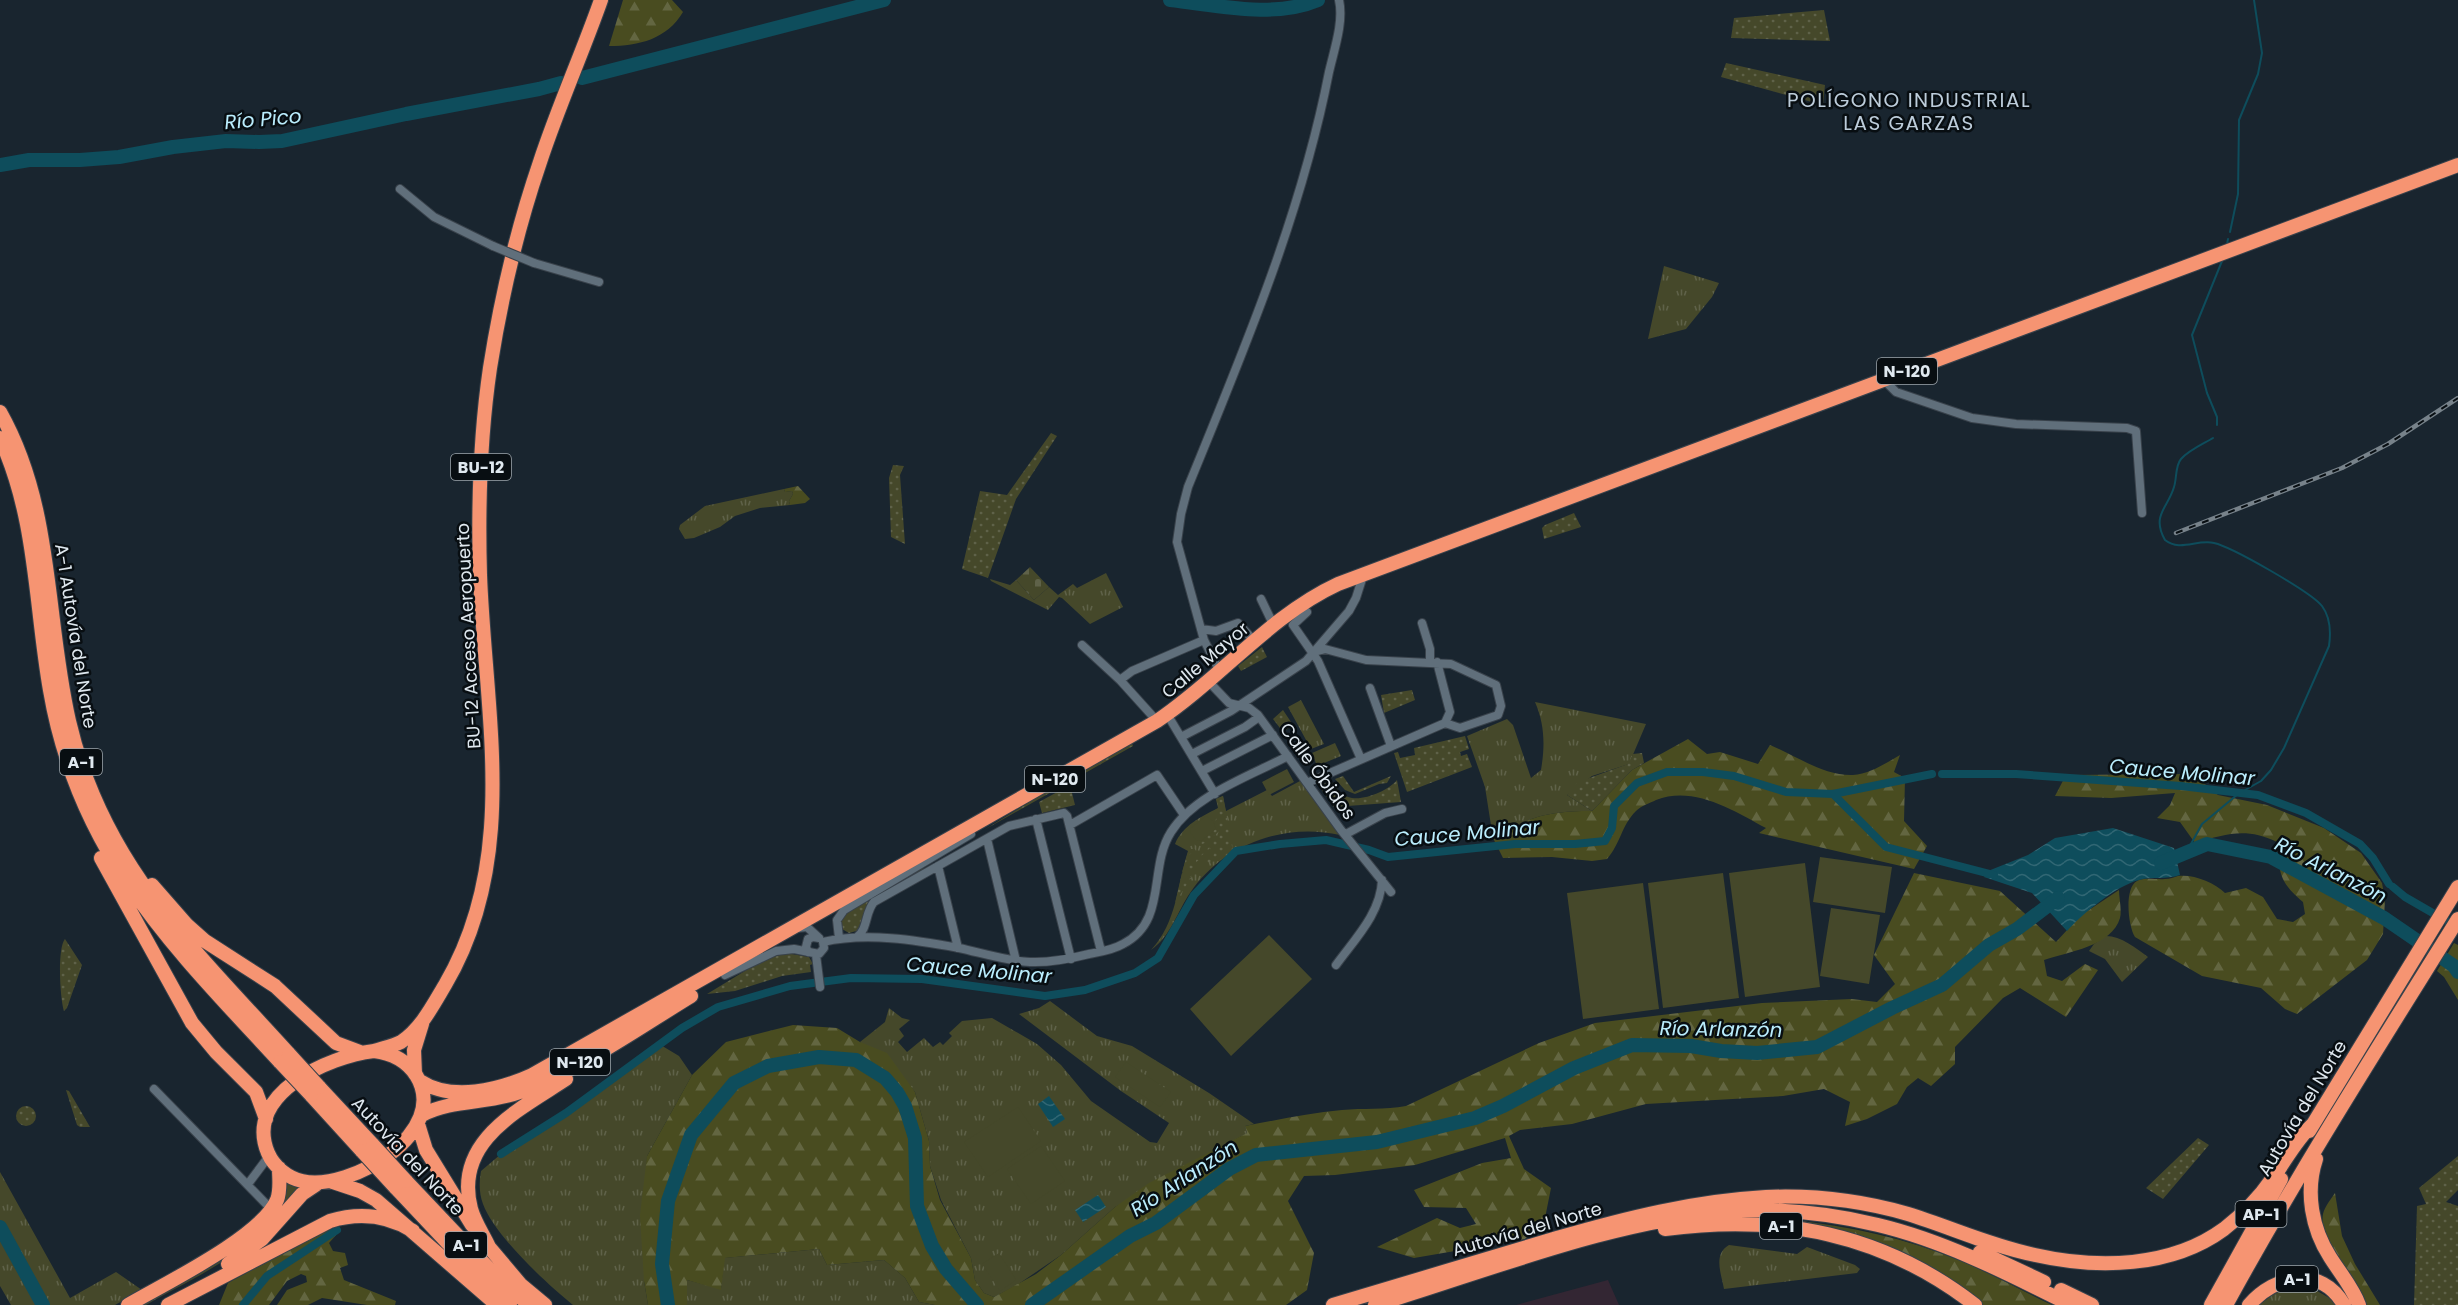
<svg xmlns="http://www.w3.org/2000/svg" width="2458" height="1305" font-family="Poppins,sans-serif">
	<defs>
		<pattern id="grass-tufts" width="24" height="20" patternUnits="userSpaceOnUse" patternTransform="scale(1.5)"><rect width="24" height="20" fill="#45482a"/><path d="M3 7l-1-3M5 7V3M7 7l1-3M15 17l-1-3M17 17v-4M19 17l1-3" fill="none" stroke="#5f6249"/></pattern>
		<pattern id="forest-firs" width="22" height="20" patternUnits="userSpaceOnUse" patternTransform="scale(1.5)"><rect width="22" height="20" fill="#494c20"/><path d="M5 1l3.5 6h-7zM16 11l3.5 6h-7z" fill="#636641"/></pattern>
		<pattern id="cemetery-stones" width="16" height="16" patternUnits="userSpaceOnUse" patternTransform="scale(1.5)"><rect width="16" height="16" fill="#45482a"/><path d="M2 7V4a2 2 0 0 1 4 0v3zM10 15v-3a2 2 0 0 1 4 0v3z" fill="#5f6249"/></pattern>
		<pattern id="garden-dots" width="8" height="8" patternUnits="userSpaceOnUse" patternTransform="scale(1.5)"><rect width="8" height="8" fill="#45482a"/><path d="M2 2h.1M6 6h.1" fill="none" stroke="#5f6249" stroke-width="1.8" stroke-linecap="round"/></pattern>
		<pattern id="water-waves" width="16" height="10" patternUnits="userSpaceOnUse" patternTransform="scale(1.5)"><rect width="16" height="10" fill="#0e4d5c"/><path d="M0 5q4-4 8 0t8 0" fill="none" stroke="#316774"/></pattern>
	</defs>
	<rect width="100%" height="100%" fill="#19252f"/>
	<path fill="#332633" d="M1608,1280L1619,1305H1516Z"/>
	<path fill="url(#grass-tufts)" d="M1664,266L1719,283L1712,297L1686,329L1648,339Z
		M784,489L785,492L792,491L793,494L789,501L790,505L760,508L735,516L720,527L694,538L685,539L679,529L680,525L705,506Z
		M1106,573L1123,607L1090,624L1062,598L1059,597L1048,610L991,581L990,579L1010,585L1016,580L1034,600L1049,587L1058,595L1073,584L1077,588Z
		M1301,700L1324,744L1311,749L1288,707Z
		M1535,702L1646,724L1629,764L1592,776L1567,795L1592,811C1549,811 1530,816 1493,838L1485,787L1467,736L1507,719L1513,725L1531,778L1541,770C1545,746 1545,725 1535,702Z
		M1335,743L1341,756L1317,766L1312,753Z
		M1300,781L1340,835C1284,822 1222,845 1190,893C1177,912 1171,936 1151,950C1177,922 1177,886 1188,851L1175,844C1183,825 1201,817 1218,808L1216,799L1223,796L1226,811L1267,790L1272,796Z
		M2106,936C2121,936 2136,948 2148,957L2122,982L2105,959L2089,951L2094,944Z
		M1050,1001L1097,1036L1132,1046L1209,1093L1254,1124L1245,1126L1247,1133L1115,1207L1061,1255L1017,1285L994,1297L984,1293L975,1280L971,1258L941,1200L930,1166L929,1141L915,1092L905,1080L860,1042L885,1022L889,1008L902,1018L910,1020L899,1029L904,1036L898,1042L907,1052L924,1038L933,1047L940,1042L943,1045L952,1036L949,1033L962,1021L992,1018L1037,1044L1061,1065L1091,1101L1150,1142L1157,1143L1169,1123L1121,1091L1019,1014L1039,1008Z
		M659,1044L679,1056L692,1075L647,1156L644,1281L648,1305H573C546,1283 495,1236 483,1204C479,1193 479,1182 481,1171L501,1154L566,1113Z
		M0,1172L70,1298L116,1272L142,1290L115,1305H11L0,1286Z
		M287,1182L300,1188C291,1200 281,1213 271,1224C238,1258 186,1282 146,1305H138L200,1270L285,1196Z
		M1729,1245L1797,1254L1807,1247L1855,1265L1860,1269L1857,1273L1724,1289C1721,1273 1713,1254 1729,1245Z
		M819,1249L827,1265L884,1260L905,1278L919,1302L935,1305H687V1280L721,1289L724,1258Z
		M2310,1287L2333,1300L2336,1305H2259L2276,1292Z"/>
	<path fill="url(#forest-firs)" d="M623,0H672L683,12C667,39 639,46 609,46Z
		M798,486L810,499L805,503L790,505L789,501L793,494L792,491L785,492L784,489Z
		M1688,739L1707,754L1720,752L1758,764L1770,745C1796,756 1824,776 1853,775C1870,774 1886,763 1900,755L1894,772L1905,778L1904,821L1927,846L1914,869L1759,833L1766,828C1733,810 1693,785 1656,800C1650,803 1641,806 1636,811C1621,826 1621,843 1607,859L1592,861L1552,857L1503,858L1493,838C1530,816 1549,811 1592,811L1632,770Z
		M2193,774L2218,795L2267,805L2324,828L2361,853L2382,883L2385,900L2383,934L2367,960L2297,1014L2285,1009L2261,988L2202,976L2135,937C2128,926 2124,888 2137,881C2144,877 2157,880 2165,879C2170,879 2174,877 2178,876C2193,874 2214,882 2225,893L2246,888L2263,897L2277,919L2293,922L2305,914L2303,902C2278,881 2280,873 2277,842C2246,827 2226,834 2195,843L2180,822L2157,818L2170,805L2175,793L2111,798L2055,796L2066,775Z
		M1914,873L2000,891L2056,942L2080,916L2119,890C2119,898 2122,910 2120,918C2112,946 2068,952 2044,960L2047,976L2062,981L2085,964L2098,970L2066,1017L2020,988L2003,998L1955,1047V1064L1931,1086L1918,1078L1907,1087L1897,1104L1867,1119L1845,1126L1850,1102L1824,1089L1783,1096L1646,1104L1572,1124L1520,1130L1509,1136L1524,1169L1551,1188L1545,1218L1525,1239L1414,1258L1377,1247L1437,1218L1460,1228L1476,1224L1466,1208L1424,1207L1414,1190L1482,1163L1511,1158L1505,1138L1415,1165L1335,1175L1304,1176L1288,1201L1314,1253L1307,1290L1286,1305H935L919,1302L905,1278L884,1260L827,1265L819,1249L725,1258L721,1290L687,1280V1305H648L644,1281L640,1215L647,1156L692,1075L726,1042L793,1025L837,1028L860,1042L887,1053L915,1092L929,1141L930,1166L940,1200L971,1258L975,1280L984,1293L994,1297L1036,1274L1061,1255L1115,1207L1149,1183L1247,1133L1245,1126C1277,1120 1309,1113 1342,1110C1363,1108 1385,1110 1406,1106L1539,1043L1595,1023L1762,1003L1852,999L1877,1002L1895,984L1874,955Z
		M2454,943L2458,945V1000L2444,977L2437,971Z
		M2335,1193L2342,1236L2355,1264L2380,1305H2367L2363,1295C2351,1277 2318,1235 2323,1214C2325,1206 2331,1199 2335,1193Z
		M1791,1220C1849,1226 1906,1238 1961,1261C1991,1274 2021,1290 2052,1305H1978L1958,1288L1790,1223Z
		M331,1229L336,1235L329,1243L333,1251L345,1253L348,1265L340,1268L344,1280L396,1301L395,1305H367L322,1298L308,1305H277L287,1290L307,1282L306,1276L301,1274L287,1281L269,1305H219L228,1283L303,1242Z"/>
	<path fill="url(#cemetery-stones)" d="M1030,567L1049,587L1034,600L1016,580Z"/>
	<path fill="url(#garden-dots)" d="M1824,10L1830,41L1731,38L1734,18Z
		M1726,63L1825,85L1823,105L1721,77Z
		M1051,433L1057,436L1016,499L988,578L962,569L980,491L1007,495Z
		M893,465L904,466L900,475L905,544L891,537L889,478Z
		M1574,513L1581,527L1544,539L1542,528L1545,525Z
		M1262,647L1267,657L1241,671L1238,666Z
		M1412,690L1415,700L1384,713L1381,695Z
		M1283,710L1293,725L1283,732L1273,719Z
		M1465,736L1469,749L1460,752L1461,756L1467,754L1472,767L1407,792L1394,753L1398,752L1400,758L1415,755L1414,748Z
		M1132,743L1133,746L984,830L1042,794Z
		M1642,753L1644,763L1632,770L1592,811L1567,795L1578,782L1628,764L1633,754Z
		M1343,776L1354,792L1391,776L1387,783L1379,784L1355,794L1345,790L1335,779Z
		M1397,780L1401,802L1334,807L1319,786L1331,781C1336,787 1340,794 1348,797C1362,802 1388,791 1397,780Z
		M1070,785L1075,805L1042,813L1039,802Z
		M1223,796L1228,824L1205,843L1196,846L1192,840L1194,837L1196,840L1216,825L1214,822L1217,818L1215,810L1219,808L1216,799Z
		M1228,827L1233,851L1219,861L1201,863V858L1209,859L1214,854L1210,848L1201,856L1200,849L1208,845Z
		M1189,849H1195L1199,860L1196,862V854L1193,852L1189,855L1187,864L1198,867L1175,903L1182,873L1185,879L1192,876L1189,869L1182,872Z
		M923,868L925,871L872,900L860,930L849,933L842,929L840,922L845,914Z
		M65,939L82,965L67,1008L64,1011C60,999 57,948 65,939Z
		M786,953L809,957L813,964L810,965L811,972L782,976L735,991L707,994L763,960Z
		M66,1090L69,1091L90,1127H80L77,1125Z
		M16 1116a10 10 0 1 1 20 0a10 10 0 1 1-20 0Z
		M2198,1138L2209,1145L2163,1199L2146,1188Z
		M2458,1156V1190L2446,1202L2458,1206V1305H2414L2417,1206L2426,1204L2419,1188Z"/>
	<path fill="#45482a" d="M1287,769L1294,782L1269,795L1262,782Z
		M1206,816L1213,821L1216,829L1201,841L1196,840L1190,832L1191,828Z
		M1820,857L1892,867L1885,913L1813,902Z
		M1805,863L1820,987L1745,997L1729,873Z
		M1723,873L1739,998L1663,1008L1648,883Z
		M1643,883L1659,1009L1583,1019L1567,893Z
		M1831,908L1880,915L1869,984L1820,976Z
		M1269,935L1312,979L1231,1056L1190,1009Z
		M1126,1062L1171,1092L1160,1107L1115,1077Z
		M1018,1107L1041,1141L988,1177L964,1142Z
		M1041,1146L1065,1181L1031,1204L1007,1169Z
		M999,1253L1016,1280L1000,1291L982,1264Z"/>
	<path fill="url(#water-waves)" d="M2113,828L2174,848L2180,875C2166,880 2152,876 2139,880C2116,886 2082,914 2067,931L2032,893L1984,877L1988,871L2028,855L2055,838Z
		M1049,1096L1065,1119L1053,1127L1038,1104Z
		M1098,1195L1106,1207L1083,1222L1075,1210Z"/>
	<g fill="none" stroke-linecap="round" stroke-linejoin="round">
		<path stroke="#0e4d5c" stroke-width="2" d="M2230,232L2238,194L2239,120L2258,74L2262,53L2254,0
			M2227,244L2228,239
			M2217,425V417L2207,393L2192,335L2222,261
			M2186,853L2202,824L2238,794L2261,781L2271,770L2284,748L2329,646C2331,632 2331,618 2322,606C2311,592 2232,547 2214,543C2197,539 2180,552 2165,540C2151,515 2168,508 2174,487C2177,478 2175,466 2181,459C2189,450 2203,444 2213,438"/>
		<path stroke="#0e4d5c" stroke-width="8" d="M1942,774H2016L2181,786L2258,795L2306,813L2360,844L2373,858L2389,884
			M1833,794L1886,847L1994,875
			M2393,887L2405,897L2457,927
			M501,1154L566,1113L682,1028L718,1007L790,986L851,978L922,979L1045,996L1085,990L1135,973L1158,958L1194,895L1236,851L1280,844L1326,840L1369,850L1388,857L1515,844H1575L1605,841L1612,828L1614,806L1637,783L1667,772H1703L1734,776L1786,792L1833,794L1932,774
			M243,1305L267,1276L337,1230"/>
		<path stroke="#0e4d5c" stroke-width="14" d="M1170,0C1217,5 1273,19 1318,0
			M582,78L884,0
			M0,165L29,160H80L119,157L173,147L226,141L259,142L282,141L406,114L539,89L561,83
			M2161,863L2207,844L2271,857L2384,918L2454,966L2458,972
			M0,1227L43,1305
			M668,1305L662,1264L668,1201L691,1135L734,1083L768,1066L819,1057L856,1060L885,1078L897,1092L905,1106L915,1138L917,1206L932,1246L946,1269L977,1305
			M1032,1305L1130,1236L1156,1223L1229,1169L1256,1155L1377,1142L1475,1118L1503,1106L1574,1068L1632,1045L1691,1046L1721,1051L1757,1053L1817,1047L1892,1008L1942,985L1989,945L2017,929L2058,898"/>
		<g stroke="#39424b" stroke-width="10">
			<path id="street" d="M400,189L434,217L493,246
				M534,263L599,282
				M1884,380L1896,392L1972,418L2016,424L2127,428L2136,431L2142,513
				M1261,599L1274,626
				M1307,612L1293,625L1318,661L1361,759
				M1422,623L1430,649V662
				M1201,629L1216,631L1238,623L1255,642
				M1082,645L1120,680L1157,721
				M1313,652L1325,649L1366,660L1451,664L1496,685L1501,706L1498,715L1460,728L1445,723
				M1437,662L1450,712L1445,723
				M1220,672L1204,640L1177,542L1181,514L1188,487C1243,352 1301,216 1329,72C1334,50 1344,22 1339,0
				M1120,680L1132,671L1204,640
				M1209,682L1229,703L1249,708L1258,715L1341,830L1391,892
				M1370,688L1391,746
				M1167,714L1215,794
				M1181,737L1231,711L1306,661L1349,611L1356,598L1363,576
				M1192,754L1245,727L1259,717
				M1202,771L1273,735
				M1307,783L1445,723
				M1036,819L1071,959
				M1070,825L1157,775L1184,815
				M1346,834L1385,813L1402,809
				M987,839L1016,961
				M938,866L958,948
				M797,928L807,927L818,937
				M857,937C868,929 865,912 874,902L1009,826L1064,813L1067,816L1101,951
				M839,938L837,920L844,910L971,834
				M823,942C866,932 916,940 959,948C982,953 1006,961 1030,962C1050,963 1069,959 1089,954C1100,952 1113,950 1123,944C1168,921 1148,868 1171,832C1194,795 1250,776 1288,756
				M808,952L806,947L808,939L813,937L819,938
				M816,955L820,987
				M1336,965C1354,940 1381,913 1382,880
				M725,975L776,951L794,949L819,954L824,948L823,942
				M154,1089L271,1209
				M248,1184L269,1156"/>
		</g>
		<g stroke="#39424b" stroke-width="16">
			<path id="highway" d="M0,412C54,508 45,617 69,721C102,865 194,949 289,1054
				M0,438C37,517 35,605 50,690C78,854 172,945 280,1062
				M101,858L192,1023L216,1052L256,1092L266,1119
				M152,885L187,925L205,941L275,986L336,1043L360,1052
				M374,1051C383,1048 393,1046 401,1042C421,1029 433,1005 445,985C520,858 485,713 480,575C478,506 480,436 490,368C501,298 517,229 540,162C558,107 582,54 601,0
				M374,1051C391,1053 406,1060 416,1075C452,1132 350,1192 302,1181C288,1178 274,1167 268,1153C243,1094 329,1056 374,1051Z
				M415,1074L414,1050L422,1024
				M420,1081C452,1102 499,1090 532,1075L1157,721C1220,679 1269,616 1338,584L2458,165
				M319,1087L373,1145
				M311,1095L362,1151
				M422,1115C452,1099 488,1104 520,1092C579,1070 637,1029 691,996
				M418,1124L426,1150L472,1225
				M2309,1131L2458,887
				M2316,1159C2305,1192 2312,1229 2330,1257C2340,1273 2353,1288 2359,1305
				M330,1181L360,1191L376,1200L497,1305
				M406,1181L494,1274L529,1305
				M395,1187L477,1274L510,1305
				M1665,1229C1780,1214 1882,1233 1975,1305
				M483,1240L521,1285L545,1305
				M489,1247C483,1234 475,1223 471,1209C453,1141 519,1110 566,1079
				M1980,1252L2044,1282
				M228,1264L262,1239L302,1194L317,1184
				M2061,1290L2092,1305
				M128,1305C164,1284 261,1237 277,1200C281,1190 279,1179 279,1168
				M168,1305L330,1221C360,1212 387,1215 413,1231
				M1333,1305C1408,1283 1482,1260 1557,1238C1626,1218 1694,1201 1766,1197C1812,1195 1863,1201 1908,1214C1950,1227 1991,1246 2035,1255C2097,1269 2171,1268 2224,1229C2242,1215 2259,1198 2272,1179C2286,1160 2296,1140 2313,1124
				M1375,1305C1491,1270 1613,1220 1734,1211C1782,1208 1832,1214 1878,1225C1945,1241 2009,1274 2071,1305
				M2211,1305L2281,1179
				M2226,1305C2298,1173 2379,1046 2458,919
				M2249,1305C2275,1275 2321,1265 2344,1305"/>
		</g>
		<use href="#street" stroke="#606f7b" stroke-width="8"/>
		<use href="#highway" stroke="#f69472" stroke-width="14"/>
		<g stroke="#77828a" stroke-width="4.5">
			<path id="rail" d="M2176,533L2342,468L2388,444L2458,398"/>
		</g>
		<use href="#rail" stroke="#080e12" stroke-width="2" stroke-dasharray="7" stroke-linecap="butt"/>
		<g stroke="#39424b" stroke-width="10" stroke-linecap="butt">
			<path id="street-bridge" d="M493,246L534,263"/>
		</g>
		<g stroke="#39424b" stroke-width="16" stroke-linecap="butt">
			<path id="highway-bridge" d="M289,1054L319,1087
				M280,1062L311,1095
				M373,1145L406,1181
				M362,1151L395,1187"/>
		</g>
		<use href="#street-bridge" stroke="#606f7b" stroke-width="8"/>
		<use href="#highway-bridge" stroke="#f69472" stroke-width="14"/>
	</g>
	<g text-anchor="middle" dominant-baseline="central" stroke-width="5" stroke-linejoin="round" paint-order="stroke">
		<g fill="#080e12" stroke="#9ea7ad" stroke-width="1.5">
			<rect x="1877" y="358" width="60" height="26" rx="4.5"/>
			<rect x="451" y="454" width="60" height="26" rx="4.5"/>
			<rect x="60" y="749" width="42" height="26" rx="4.5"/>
			<rect x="1025" y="766" width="60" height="26" rx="4.5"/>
			<rect x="550" y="1049" width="60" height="26" rx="4.5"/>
			<rect x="2235.5" y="1201" width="51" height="26" rx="4.5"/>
			<rect x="1760" y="1213" width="42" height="26" rx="4.5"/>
			<rect x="445" y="1232" width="42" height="26" rx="4.5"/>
			<rect x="2276" y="1266" width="42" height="26" rx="4.5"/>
		</g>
		<g font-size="16" font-weight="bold" fill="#dfe8ef">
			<text x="1907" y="371">N-120</text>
			<text x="481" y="467">BU-12</text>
			<text x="81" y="762">A-1</text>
			<text x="1055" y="779">N-120</text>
			<text x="580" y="1062">N-120</text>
			<text x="2261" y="1214">AP-1</text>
			<text x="1781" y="1226">A-1</text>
			<text x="466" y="1245">A-1</text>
			<text x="2297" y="1279">A-1</text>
		</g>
		<g font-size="18" fill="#dfe8ef" stroke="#080e12">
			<text transform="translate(76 636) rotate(81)">A-1 Autovía del Norte</text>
			<text transform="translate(468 636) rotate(-93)">BU-12 Acceso Aeropuerto</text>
			<text transform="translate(1205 660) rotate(-40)">Calle Mayor</text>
			<text transform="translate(1318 771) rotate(54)">Calle Óbidos</text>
			<text transform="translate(2302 1108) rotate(-59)">Autovía del Norte</text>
			<text transform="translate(408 1156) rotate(47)">Autovía del Norte</text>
			<text transform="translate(1527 1229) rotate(-16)">Autovía del Norte</text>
		</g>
		<g font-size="20" letter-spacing="1.5" fill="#bdcddb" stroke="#080e12">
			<text x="1909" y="100">POLÍGONO INDUSTRIAL<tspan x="1909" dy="23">LAS GARZAS</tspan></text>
		</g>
		<g font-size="20" font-style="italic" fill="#baedfd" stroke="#080e12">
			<text transform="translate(263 119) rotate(-5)">Río Pico</text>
			<text transform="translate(2182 772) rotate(5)">Cauce Molinar</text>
			<text transform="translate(1467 833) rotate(-5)">Cauce Molinar</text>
			<text transform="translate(2331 870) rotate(27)">Río Arlanzón</text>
			<text transform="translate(979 970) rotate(5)">Cauce Molinar</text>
			<text transform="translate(1721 1029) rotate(1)">Río Arlanzón</text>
			<text transform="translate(1184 1178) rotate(-33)">Río Arlanzón</text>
		</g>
	</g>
</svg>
